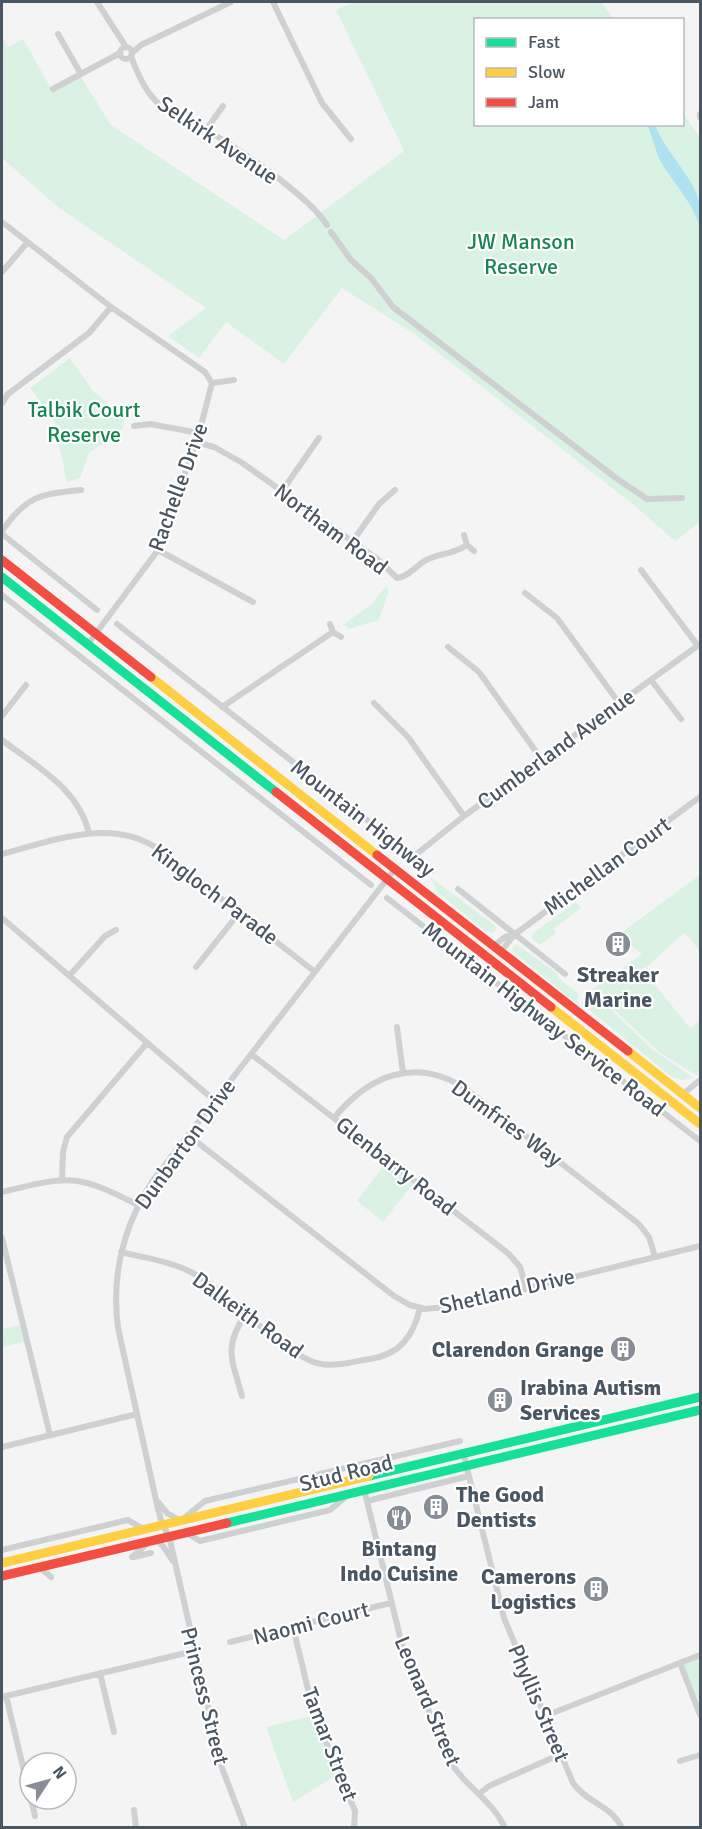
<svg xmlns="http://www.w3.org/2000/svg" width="702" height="1829" font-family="Signika,sans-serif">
	<rect width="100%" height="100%" fill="#f4f4f4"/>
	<path fill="#d9f2e3" d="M354,2H601L614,19L476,20V124H682L683,113L700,138V522L675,541L634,505L413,333L342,288L284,364L226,322L199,358L168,336L206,308L58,207L2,158V35L8,47L23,39L53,92L81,77L111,125L284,240L404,151L336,10Z
		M70,358L93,391L125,417L122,430L89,453L80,478L67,482L54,421L30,388Z
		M386,586L389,590L379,620L348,629L344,624L372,604Z
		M700,875L699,950L685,933C669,945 658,958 643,970L690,1028L700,1021V1073L696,1075L659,1052L609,1005L594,997L583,996L642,954L618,935Z
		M430,877L493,924L496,928L494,933L487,932L438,893Z
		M576,902L581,908L553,929L556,933L540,945L532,939V934Z
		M516,944L558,974V978L579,994L577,1003L514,953L512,948Z
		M583,998L606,1005L653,1050L694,1078L682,1080L672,1077L582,1004Z
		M388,1160L415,1181L383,1222L357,1201Z
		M23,1324L27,1341L2,1347V1329Z
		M700,1655V1712L680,1663Z
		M315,1715L340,1773L293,1802L266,1727Z"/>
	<path fill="#aee2f0" d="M647,125H655C665,152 696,179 700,206C702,213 701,222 700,229C694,202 673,184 660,160C654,148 653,136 647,125Z"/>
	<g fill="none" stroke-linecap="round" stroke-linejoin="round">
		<path stroke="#ced0d2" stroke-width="6" d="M97,2L126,47
			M273,2L322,103L351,139
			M58,34L81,74
			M120 53a6 6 0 1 1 12 0a6 6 0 1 1-12 0Z
			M132,53L141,45L231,2
			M131,56C137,73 145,92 159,104C171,115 189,120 203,128C236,147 307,194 327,225
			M53,89L120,53
			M700,114V117
			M206,130L223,106
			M2,222L111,307L205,372L212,383L199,433L158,550L88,644
			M331,232L351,260L371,278L393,307L616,478L647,499L682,498
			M2,272L27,243
			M212,383L234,380
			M2,403L8,394L89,333L111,307
			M134,426L150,424L199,433
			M196,442L214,447L241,462L377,559L397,578C408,577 416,566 426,560C440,553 452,555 467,545
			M282,491L319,438
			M2,531C26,496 40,494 81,490
			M2,534L97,610
			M464,535L467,545L474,551
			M352,542L379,504L395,490
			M158,550L253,602
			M641,570L698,646
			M525,593L557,618L619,703
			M2,595L371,885
			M117,624L432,871
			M330,624L333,632L341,637
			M448,647L479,672L542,760
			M651,680L681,719
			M374,703L408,737L464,816
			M222,707L333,632
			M2,716L26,685
			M2,740C37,767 78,788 89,833
			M2,854C52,841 111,817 158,849L315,972
			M413,857L464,816L700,644
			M458,889L565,974
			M387,898L700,1141
			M2,918L215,1101
			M495,945L505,937L513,935
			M502,950L514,935L700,797
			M196,967L239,913
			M69,976L105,936L116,930
			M397,1027L403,1073
			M251,1054L509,1254L520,1267L526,1288
			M683,1094L700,1080
			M334,1118C369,1075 416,1056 466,1089L639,1224L649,1237L655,1257
			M188,1135L394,1296L410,1305L425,1309L456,1306L700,1246
			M62,1179L63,1152L67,1137L147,1043
			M2,1192C68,1176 76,1173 138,1205
			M2,1238L50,1435
			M121,1252C144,1258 170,1261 191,1272C229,1292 284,1357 321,1364C337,1367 355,1361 370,1359C401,1354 413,1336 420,1308
			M242,1396C232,1359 223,1348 246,1313
			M2,1447L137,1414
			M463,1452L504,1618L573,1783C587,1803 611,1805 622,1828
			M364,1489L404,1653L451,1763C466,1787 493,1801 505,1828
			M367,1501L469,1476
			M158,1502L167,1513L179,1520
			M184,1518L205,1501L460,1441
			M186,1533L200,1541L330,1510L349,1494
			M154,1539L163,1546L173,1561
			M2,1550L128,1520L142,1528
			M132,1557L149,1542
			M134,1557L151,1553
			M39,1567L51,1577
			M293,1627L313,1710L355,1811L354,1828
			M230,1642L391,1603
			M680,1663L700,1715
			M100,1673L114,1732
			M6,1696L30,1796
			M2,1697L194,1651
			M545,1716L700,1655
			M680,1761L700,1755
			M479,1794L489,1786L561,1754
			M31,1799L35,1816
			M134,1810L136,1828
			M245,1828L222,1768L169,1536L162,1524L158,1509L118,1328C111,1274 124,1224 154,1179L395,869"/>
		<path stroke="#16e098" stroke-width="9" d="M2,577L276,792
			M369,1476L700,1397
			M227,1523L700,1410"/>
		<path stroke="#ffcf43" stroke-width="9" d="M151,677L377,855
			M551,1007L700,1124
			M628,1051L700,1108
			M2,1563L369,1476"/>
		<path stroke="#f24e42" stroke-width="9" d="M2,560L151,677
			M276,792L551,1007
			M377,855L628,1051
			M2,1576L227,1523"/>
	</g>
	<defs>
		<g id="building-disc" transform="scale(1.35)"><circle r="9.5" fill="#868d94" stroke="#fff"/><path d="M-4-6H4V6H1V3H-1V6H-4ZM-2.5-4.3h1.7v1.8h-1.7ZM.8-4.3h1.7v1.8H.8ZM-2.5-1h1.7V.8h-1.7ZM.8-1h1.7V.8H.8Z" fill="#fff"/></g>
		<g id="restaurant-disc" transform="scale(1.35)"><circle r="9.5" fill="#868d94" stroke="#fff"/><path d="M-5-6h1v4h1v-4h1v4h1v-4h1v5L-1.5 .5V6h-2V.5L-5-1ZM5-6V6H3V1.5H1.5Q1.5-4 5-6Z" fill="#fff"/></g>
	</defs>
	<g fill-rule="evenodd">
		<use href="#building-disc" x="618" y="944"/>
		<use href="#building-disc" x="623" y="1349"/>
		<use href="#building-disc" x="500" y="1400"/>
		<use href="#building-disc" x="436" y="1507"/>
		<use href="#restaurant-disc" x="399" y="1518"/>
		<use href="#building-disc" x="596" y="1589"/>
	</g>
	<g text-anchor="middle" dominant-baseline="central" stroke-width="4.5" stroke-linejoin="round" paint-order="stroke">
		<g font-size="22" fill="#4a5661" stroke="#fff">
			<text transform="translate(218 140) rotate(34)">Selkirk Avenue</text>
			<text transform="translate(178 487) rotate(-70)">Rachelle Drive</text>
			<text transform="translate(331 529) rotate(37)">Northam Road</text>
			<text transform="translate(556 749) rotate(-36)">Cumberland Avenue</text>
			<text transform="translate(363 818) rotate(38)">Mountain Highway</text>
			<text transform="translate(607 866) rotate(-36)">Michellan Court</text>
			<text transform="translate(215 894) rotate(37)">Kingloch Parade</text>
			<text transform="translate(544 1019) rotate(38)">Mountain Highway Service Road</text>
			<text transform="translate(507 1123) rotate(36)">Dumfries Way</text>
			<text transform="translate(185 1144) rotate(-54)">Dunbarton Drive</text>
			<text transform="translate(396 1166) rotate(38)">Glenbarry Road</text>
			<text transform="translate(507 1291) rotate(-13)">Shetland Drive</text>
			<text transform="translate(248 1315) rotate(36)">Dalkeith Road</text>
			<text transform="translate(346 1473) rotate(-14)">Stud Road</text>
			<text transform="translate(311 1623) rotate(-14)">Naomi Court</text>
			<text transform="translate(205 1696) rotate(76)">Princess Street</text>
			<text transform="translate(428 1701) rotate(67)">Leonard Street</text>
			<text transform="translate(539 1703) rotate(67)">Phyllis Street</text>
			<text transform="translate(330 1744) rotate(69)">Tamar Street</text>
		</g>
		<g font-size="22" fill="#17864f" stroke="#fff">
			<text x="521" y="241">JW Manson<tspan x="521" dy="25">Reserve</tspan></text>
			<text x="84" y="409">Talbik Court<tspan x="84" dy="25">Reserve</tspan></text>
		</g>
		<g font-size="22" font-weight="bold" fill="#4a5661" stroke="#fff">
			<text x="618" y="974">Streaker<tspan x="618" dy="25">Marine</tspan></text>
			<text x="604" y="1349" text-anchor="end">Clarendon Grange</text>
			<text x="520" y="1387" text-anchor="start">Irabina Autism<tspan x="520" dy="25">Services</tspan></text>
			<text x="456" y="1494" text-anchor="start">The Good<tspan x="456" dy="25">Dentists</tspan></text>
			<text x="399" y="1548">Bintang<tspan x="399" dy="25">Indo Cuisine</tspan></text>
			<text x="576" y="1576" text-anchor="end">Camerons<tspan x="576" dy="25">Logistics</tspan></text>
		</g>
	</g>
	<rect width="702" height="1829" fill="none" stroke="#4a5661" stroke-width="6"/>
	<rect x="474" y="18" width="210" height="108" fill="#ffffff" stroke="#b7bbc0" stroke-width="1.5"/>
	<rect x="486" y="38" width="30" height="9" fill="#16e098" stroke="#b7bbc0" stroke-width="1.5"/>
	<text x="528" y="48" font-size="18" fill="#4a5661">Fast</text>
	<rect x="486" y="68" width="30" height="9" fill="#ffcf43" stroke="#b7bbc0" stroke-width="1.5"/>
	<text x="528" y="78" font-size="18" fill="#4a5661">Slow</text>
	<rect x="486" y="98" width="30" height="9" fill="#f24e42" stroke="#b7bbc0" stroke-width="1.5"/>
	<text x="528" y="108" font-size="18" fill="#4a5661">Jam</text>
	<g transform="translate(48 1781) rotate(54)"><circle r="28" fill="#ffffff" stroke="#b7bbc0" stroke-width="1.5"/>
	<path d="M0-4.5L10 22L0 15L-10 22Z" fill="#868d94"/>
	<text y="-9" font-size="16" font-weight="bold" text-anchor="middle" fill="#4a5661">N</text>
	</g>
</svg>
